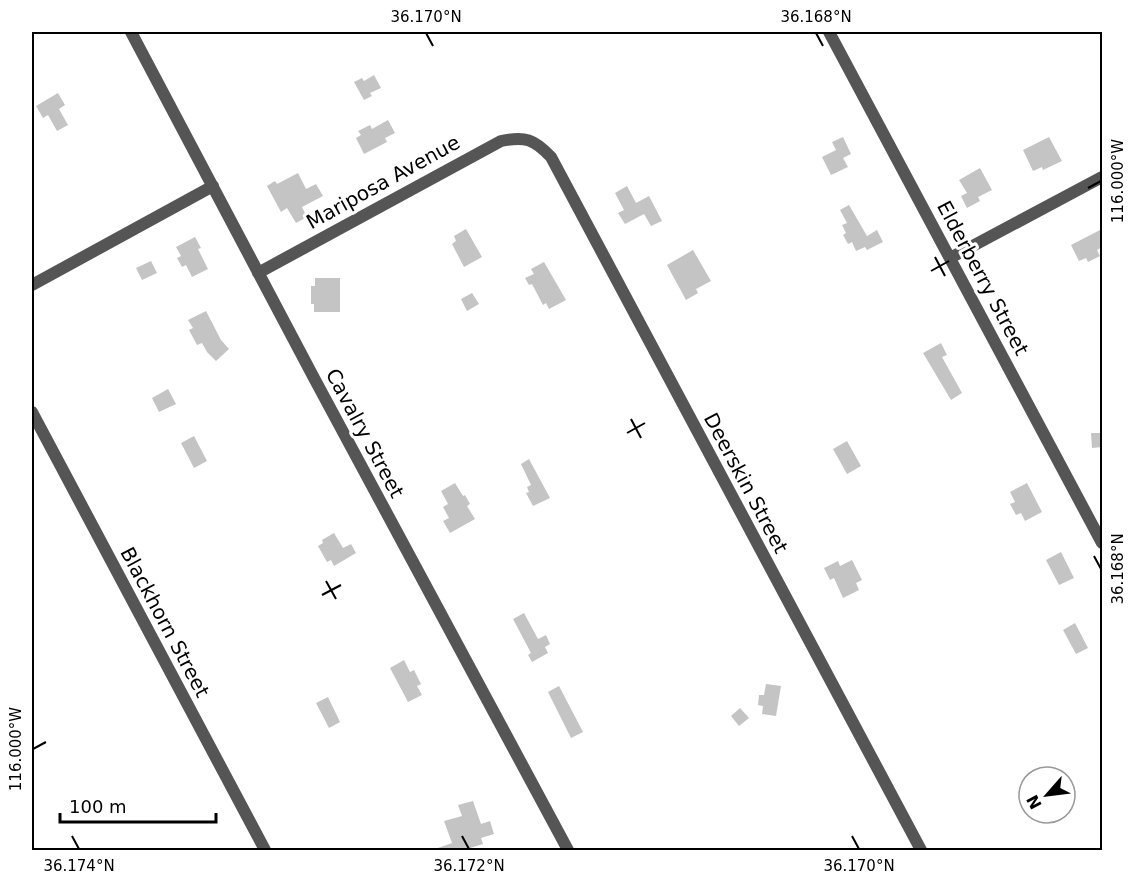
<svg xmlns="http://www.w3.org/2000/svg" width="1134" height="882" font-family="'DejaVu Sans',sans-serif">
	<rect width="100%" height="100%" fill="#fff"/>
	<path fill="#c4c4c4" d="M374,75L381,88L370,93L372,96L364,100L354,82L362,78L364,81Z
		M58,93L65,105L59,109L68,125L57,131L48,115L43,118L36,106Z
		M388,120L395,133L385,138L387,142L364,154L356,138L361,135L358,131L370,125L372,129Z
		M843,137L851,154L843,158L848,167L831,175L822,157L836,150L832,142Z
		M1049,137L1062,161L1043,170L1042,167L1033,171L1023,150Z
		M980,168L992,190L978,197L980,201L967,208L961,196L967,193L959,180Z
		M298,173L306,189L316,184L323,196L302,207L307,217L296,223L287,208L281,212L267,186L275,181L277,184Z
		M627,186L636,203L649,196L662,221L651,226L644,214L625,224L618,213L624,210L615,193Z
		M849,205L867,236L877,230L883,242L867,250L865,247L856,251L852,242L848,244L843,235L846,233L842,225L847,223L840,210Z
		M466,229L482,257L464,267L452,244L456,241L454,236Z
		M1102,229V247L1097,250L1100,256L1088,262L1086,258L1079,261L1071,245Z
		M195,237L201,248L198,249L208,269L192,277L186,265L182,267L177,258L181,256L176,247Z
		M693,250L711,281L696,289L698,293L686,300L667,265Z
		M151,261L157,273L142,280L136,268Z
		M544,262L566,300L549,309L546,303L543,305L532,284L529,285L525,278L534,274L531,269Z
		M315,278H340V312H314V304H311V286H315Z
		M472,293L479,304L467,311L461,299Z
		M206,311L221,340L229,349L216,361L207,352L202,343L197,345L189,330L193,328L188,320Z
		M941,343L947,355L942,357L962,393L951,400L923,353Z
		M168,389L176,404L159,412L152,398Z
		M1091,433H1102V447L1092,448Z
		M194,436L207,461L194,468L181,443Z
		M847,441L861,466L847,474L833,449Z
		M529,459L550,498L533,506L526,493L529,492L527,487L531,485L521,464Z
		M455,483L463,496L465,495L470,504L467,506L475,519L450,533L443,521L449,518L443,507L448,504L441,491Z
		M1027,483L1042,512L1025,521L1021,513L1016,515L1010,504L1015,502L1010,492Z
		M334,533L343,548L351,544L356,553L334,566L331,560L327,562L318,546L323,543L322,540Z
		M1061,552L1074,578L1059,585L1046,560Z
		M852,560L862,580L856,583L859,590L843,598L834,578L830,580L824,568L838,561L840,566Z
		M524,613L538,639L546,635L550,644L545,647L548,653L532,662L528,655L531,653L513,619Z
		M1075,623L1088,648L1076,654L1063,630Z
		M404,660L410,672L414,670L421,684L417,686L422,695L408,702L390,668Z
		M766,684L781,686L776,716L762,714L763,706L758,705L759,695H764Z
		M559,686L583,732L571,738L548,692Z
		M328,697L340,722L329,728L316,703Z
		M740,708L749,718L739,726L731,716Z
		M473,801L481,824L490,821L494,834L481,838L483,844L464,850H435V849L452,843L444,821L462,816L458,805Z"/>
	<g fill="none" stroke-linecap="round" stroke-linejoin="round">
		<path stroke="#555" stroke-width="12" d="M131,32L314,378L568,850
			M829,32L1102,543
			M950,258L1102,177
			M258,273L501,141C525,136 534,139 551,157L921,850
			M32,285L213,186
			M32,412L265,850"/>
	</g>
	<path fill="none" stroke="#000" stroke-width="2" d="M426,33L433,46M816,33L823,46M1088,188L1101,181M935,257L945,276M931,271L949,261M631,419L641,438M627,433L645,423M1094,556L1101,569M326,581L336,599M322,595L341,585M33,749L46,742M72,836L79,849M462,836L469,849M852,836L859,849"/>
	<g text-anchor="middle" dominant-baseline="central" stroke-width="6" stroke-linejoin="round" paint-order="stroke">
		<g font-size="20" fill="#000" stroke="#fff">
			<text transform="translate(383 182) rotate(-29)">Mariposa Avenue</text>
			<text transform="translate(983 278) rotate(62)">Elderberry Street</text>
			<text transform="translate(365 433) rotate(62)">Cavalry Street</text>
			<text transform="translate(746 483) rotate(62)">Deerskin Street</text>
			<text transform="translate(165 622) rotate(62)">Blackhorn Street</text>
		</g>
	</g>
	<rect width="1134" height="882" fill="none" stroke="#ffffff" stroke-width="66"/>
	<g transform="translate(1047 795) rotate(242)"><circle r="28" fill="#ffffff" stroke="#999999" stroke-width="1.5"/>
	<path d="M0-4.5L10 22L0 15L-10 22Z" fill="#000000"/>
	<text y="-9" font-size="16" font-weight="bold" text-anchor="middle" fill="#000000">N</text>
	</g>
	<path d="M60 813v9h156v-9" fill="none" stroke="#000000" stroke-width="3"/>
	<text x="69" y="813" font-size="18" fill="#000000" stroke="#ffffff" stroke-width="4.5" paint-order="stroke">100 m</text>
	<rect x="33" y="33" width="1068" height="816" fill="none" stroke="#000" stroke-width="2"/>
	<g font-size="15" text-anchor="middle" fill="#000">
		<text x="426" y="22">36.170°N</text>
		<text x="816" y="22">36.168°N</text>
		<text transform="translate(1118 181) rotate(-90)" y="5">116.000°W</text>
		<text transform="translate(1118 569) rotate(-90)" y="5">36.168°N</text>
		<text transform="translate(16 749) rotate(-90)" y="5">116.000°W</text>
		<text x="79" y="871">36.174°N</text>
		<text x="469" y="871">36.172°N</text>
		<text x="859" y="871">36.170°N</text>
	</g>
</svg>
